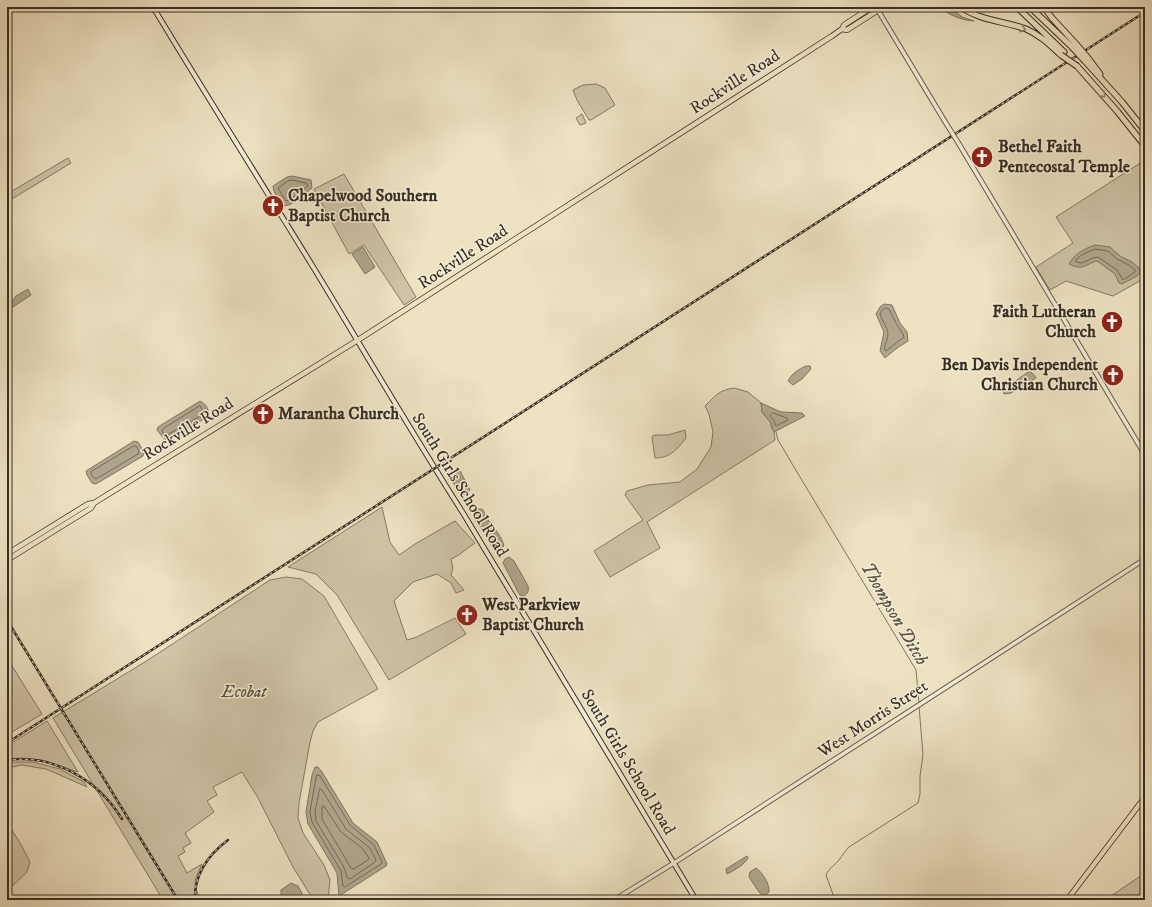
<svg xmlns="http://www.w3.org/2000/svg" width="1152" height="907" font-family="'IM FELL DW Pica',serif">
	<rect width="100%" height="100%" fill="#eee2c2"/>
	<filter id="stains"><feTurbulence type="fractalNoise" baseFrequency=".005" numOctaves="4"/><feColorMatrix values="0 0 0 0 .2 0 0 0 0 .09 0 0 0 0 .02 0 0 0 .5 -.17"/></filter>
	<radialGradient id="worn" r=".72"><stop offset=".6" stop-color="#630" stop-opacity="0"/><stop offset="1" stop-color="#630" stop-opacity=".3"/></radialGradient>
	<path fill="#cfc4a7" stroke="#847a65" d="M596,84L605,88L615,105L591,120H589L577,100L573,90L583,85Z
		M582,114L586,123L580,125L576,118Z
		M68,158L71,163L7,202V194Z
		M1145,160V278L1113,296L1066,281L1050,290L1036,267L1073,243L1056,217Z
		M344,174L416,297L404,305L364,245L349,254L314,189Z
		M734,388L748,392L761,403L762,412L771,423V426L774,432L775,440L647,522L660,548L610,577L594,551L643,520L625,495L627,491L648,485L680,482L697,469L711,447L713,432L709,414L705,406C715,396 719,390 734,388Z
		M685,430L686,438C677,449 671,458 655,458L652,437L654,435H668Z
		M382,507L390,542L399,555L415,544L455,521L475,543L457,556L451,559L453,568L451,575L464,590L456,593L451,583L437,574L413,582L394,601L407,640L417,637L455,618L466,634L389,680L337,595L316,574L288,567Z
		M286,577L302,579L324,596L378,689L318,722L313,731L310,742L299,803L298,818L303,833L324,865L330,880L328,900H306L311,896L293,867L258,798L242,772L213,787L217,795L207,801L214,812L185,833L191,843L183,848L185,852L178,856L187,873L202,864C194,882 192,883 201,900H163L53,718L148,660L270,580Z
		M9,661L42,714L7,735V676Z
		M47,721L78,772L42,760L7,758V746Z
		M7,762H33L60,769L84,782L87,787L46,769L22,765L7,768Z
		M7,822L20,843L30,862L27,872L7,891Z
		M1145,873V900H1109L1108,898Z"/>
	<path fill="#b0a58c" stroke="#807662" d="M939,7H950L962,17L974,21C960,20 950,15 939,7Z
		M292,176L311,180L312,188L291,204L285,206C280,202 273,193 273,186L287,177Z
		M1095,245L1110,247L1120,256L1132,262L1139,268L1140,273L1137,276L1122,284L1119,283L1115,274L1097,261C1084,265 1083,271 1069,264C1075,253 1084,249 1095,245Z
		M363,247L375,267L365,274L352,254Z
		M28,289L31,295L7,311V299L9,303H11L16,296Z
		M884,304L892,305L900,323L907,332L908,341L897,348L885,358L880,351L884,332L876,314L880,307Z
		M806,366H810L811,369L802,379L793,385L788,381C791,374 799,369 806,366Z
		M1028,372H1031L1035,376L1036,378L1011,393L1004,394L1003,390Z
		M200,401C206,404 209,409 209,416L166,441L157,430L158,427Z
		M761,403L781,412L802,413L805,416L774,432L771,425V423L762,412Z
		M134,441L138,442L144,452L143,456L96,484L92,483L87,475L86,471Z
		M458,470L460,471L470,490L464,495L460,494L450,477L454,472Z
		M478,509H481L483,510C487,523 501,532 504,546L498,549L491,545L483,530L475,520L474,515Z
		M509,557L514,561L528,586C529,591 528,593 524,596L520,595L518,592L503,563L505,559Z
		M315,767H318L322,772L353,823L377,842L387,864L386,866L339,896L337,873L308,824L306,812L312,775Z
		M747,856L748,858C744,865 735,870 727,874L726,869Z
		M756,868C762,872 770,884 769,892L763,896L759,892L749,877L750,872Z
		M291,883L298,886L302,893L301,896L298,900H282L281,895V890Z"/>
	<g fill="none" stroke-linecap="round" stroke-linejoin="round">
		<path stroke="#746a58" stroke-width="1" d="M292,180L306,183L308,186L289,200L286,201L278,188L288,181Z
			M1095,249L1108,251L1117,259L1129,265L1135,270V272L1123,280L1117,270L1098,257L1093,258L1082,263L1076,262V260L1080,256Z
			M886,308L889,309L897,325L903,334L904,337L886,351L884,348C892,328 886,331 880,314L882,310Z
			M200,406L204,412V414L167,435H165L162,431L163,429Z
			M773,413L787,418L788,420L776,426L774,421L770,416Z
			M134,446H136L139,451L138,454L96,479L94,478L91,474V472Z
			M317,775L320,776L350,825L374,845L382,862L381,864L345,887L343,886L341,871L312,822L310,812Z
			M320,789L322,790L346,829L370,848L376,860L375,862L350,879L347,878L345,870L341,862L316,821L315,812Z
			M324,806L341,832L362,848L369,858L368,860L354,869L351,868L322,819V807Z"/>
		<path stroke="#807662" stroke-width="1" d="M776,432L778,440L797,472L916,670L919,703
			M835,900L826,875C829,868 835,865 839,860C843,855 845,851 849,847L918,803L920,794V776L923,755L919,706"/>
		<g stroke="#665c4b" stroke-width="5.5">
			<path id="tertiary" d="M876,7L944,120
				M959,144L1145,455
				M614,900L674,863L1145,559"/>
		</g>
		<g stroke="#382f23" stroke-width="6">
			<path id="secondary" d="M153,7C206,95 261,182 315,270C364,351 412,433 463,513L696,900"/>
		</g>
		<g stroke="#382f23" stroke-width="6">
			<path id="primary" d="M842,29L847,30L883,7
				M7,554L88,504L94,503
				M7,560L91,508L94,503L358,340L832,36L842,29L844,25L872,7
				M1067,900L1145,797"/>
		</g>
		<g stroke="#382f23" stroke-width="7">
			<path id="motorway" d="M961,7C981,21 1004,21 1026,29C1040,35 1050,45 1061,55
				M1017,7L1064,52
				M1030,7L1072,47
				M1044,7L1052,18L1076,44
				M1088,58L1100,74
				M1085,61L1122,102L1145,131
				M1077,66L1117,111L1145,146"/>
		</g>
		<use href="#tertiary" stroke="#f4ecd7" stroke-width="3.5"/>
		<use href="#secondary" stroke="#f4ecd7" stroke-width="4"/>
		<use href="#primary" stroke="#eee2c2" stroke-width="4.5"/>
		<use href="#motorway" stroke="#eee2c2" stroke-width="5"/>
		<g stroke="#382f23" stroke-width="2.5">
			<path id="rail" d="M7,620L178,900
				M7,743L1145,12
				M7,760C54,754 98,780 122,819
				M195,900C194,874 208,855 228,840"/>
		</g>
		<use href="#rail" stroke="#f4ecd7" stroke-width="1" stroke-dasharray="3" stroke-linecap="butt"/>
		<g stroke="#665c4b" stroke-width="5.5" stroke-linecap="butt">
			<path id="tertiary-bridge" d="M944,120L959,144"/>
		</g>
		<g stroke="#382f23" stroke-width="7" stroke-linecap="butt">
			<path id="motorway-bridge" d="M1076,44L1088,58
				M1072,47L1085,61
				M1061,55L1077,66"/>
		</g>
		<use href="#tertiary-bridge" stroke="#f4ecd7" stroke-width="3.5"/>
		<use href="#motorway-bridge" stroke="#eee2c2" stroke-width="5"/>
	</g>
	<defs><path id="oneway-chevron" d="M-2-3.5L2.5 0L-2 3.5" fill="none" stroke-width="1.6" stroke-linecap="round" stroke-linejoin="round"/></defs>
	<g stroke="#938872">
		<use href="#oneway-chevron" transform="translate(1023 29) rotate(19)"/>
		<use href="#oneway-chevron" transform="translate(1103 95) rotate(49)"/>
	</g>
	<defs>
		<g id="church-disc" transform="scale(1.15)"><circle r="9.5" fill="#8f2418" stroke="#f4ecd7"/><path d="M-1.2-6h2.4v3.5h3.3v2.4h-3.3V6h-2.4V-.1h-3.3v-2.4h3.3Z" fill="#fff"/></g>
	</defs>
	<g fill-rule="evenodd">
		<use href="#church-disc" x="982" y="157"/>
		<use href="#church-disc" x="273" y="206"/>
		<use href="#church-disc" x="1112" y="322"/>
		<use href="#church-disc" x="1113" y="375"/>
		<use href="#church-disc" x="263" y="414"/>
		<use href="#church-disc" x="467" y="615"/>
	</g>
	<g text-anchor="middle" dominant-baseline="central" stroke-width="3" stroke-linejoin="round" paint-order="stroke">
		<g font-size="17" fill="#382f23" stroke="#f4ecd7">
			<text transform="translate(735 82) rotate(-33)">Rockville Road</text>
			<text transform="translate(463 257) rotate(-33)">Rockville Road</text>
			<text transform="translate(188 429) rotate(-32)">Rockville Road</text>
			<text transform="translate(460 485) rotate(58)">South Girls School Road</text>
			<text transform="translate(873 719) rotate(-33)">West Morris Street</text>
			<text transform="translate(628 762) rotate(59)">South Girls School Road</text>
		</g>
		<g font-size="17" font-weight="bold" fill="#382f23" stroke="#f4ecd7" text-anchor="start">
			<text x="998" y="147">Bethel Faith<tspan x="998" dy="20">Pentecostal Temple</tspan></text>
			<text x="288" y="196">Chapelwood Southern<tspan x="288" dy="20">Baptist Church</tspan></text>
			<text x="1096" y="312" text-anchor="end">Faith Lutheran<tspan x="1096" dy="20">Church</tspan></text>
			<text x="1098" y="365" text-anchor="end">Ben Davis Independent<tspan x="1098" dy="20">Christian Church</tspan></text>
			<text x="278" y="414">Marantha Church</text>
			<text x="482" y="605">West Parkview<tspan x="482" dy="20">Baptist Church</tspan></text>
		</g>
		<g font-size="17" font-style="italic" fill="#564d3d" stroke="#f4ecd7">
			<text x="244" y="692">Ecobat</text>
		</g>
		<g font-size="18" font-style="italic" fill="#5c5242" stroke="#f4ecd7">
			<text transform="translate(894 614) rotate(60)">Thompson Ditch</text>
		</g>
	</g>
	<rect width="1152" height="907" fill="none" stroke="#eee2c2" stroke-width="24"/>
	<rect x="8" y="8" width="1136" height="891" fill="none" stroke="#382f23" stroke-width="2"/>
	<rect x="12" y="12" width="1128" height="883" fill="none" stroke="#382f23"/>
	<rect width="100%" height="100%" filter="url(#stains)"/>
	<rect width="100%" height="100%" fill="url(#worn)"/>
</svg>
